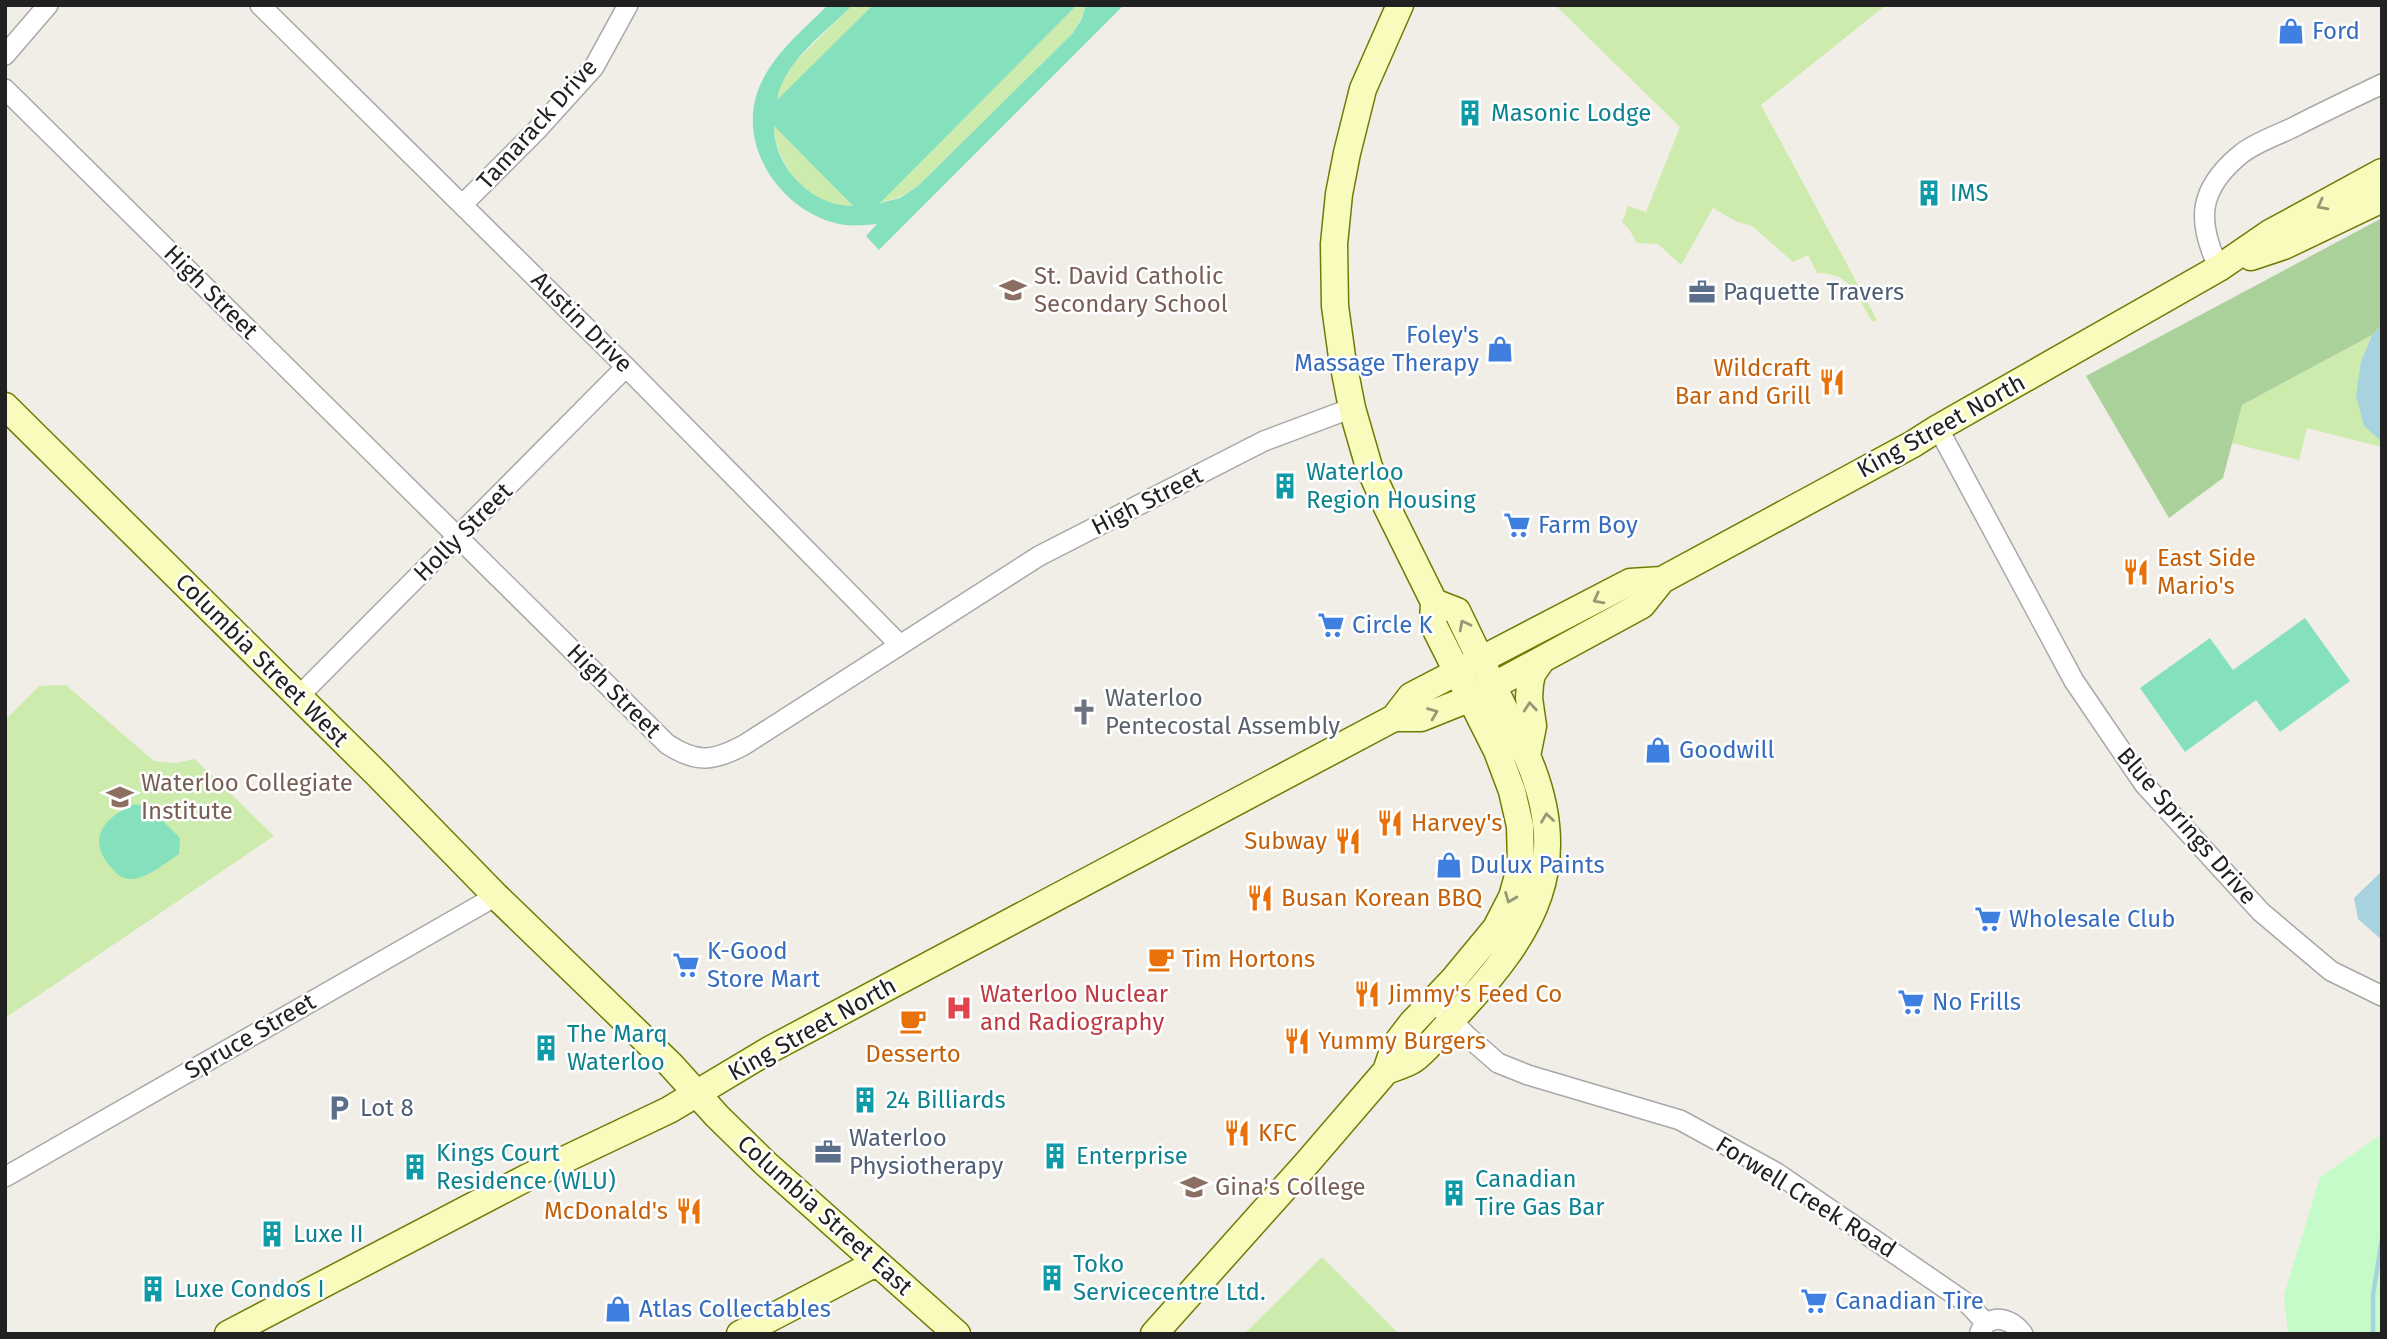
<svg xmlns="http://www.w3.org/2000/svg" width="2387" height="1339" font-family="'Fira Sans',sans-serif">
	<rect width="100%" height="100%" fill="#f1eee7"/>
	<path fill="#ccebad" d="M853,5H873L776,102L781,83L793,64Z
		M1077,5H1086V9L1073,33L918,186L900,197L878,203Z
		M1555,5H1886L1761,105L1877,320L1872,322C1857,295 1852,273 1817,273L1808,255L1793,262L1752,226L1737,222L1713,208L1681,265L1658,244L1637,243L1629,229L1622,222L1628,206L1646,212L1680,127Z
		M773,125L854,207C807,205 779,170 773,125Z
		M2372,335L2361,361L2364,426L2382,442V447L2307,428L2299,460L2232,443L2242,405Z
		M66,685L154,761L176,763L195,759L274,836L5,1018V720L39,686Z
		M1322,1257L1399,1334H1244Z"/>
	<path fill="#abd19b" d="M2382,218V325L2372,335L2242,405L2223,478L2169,518L2086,376Z"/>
	<path fill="#c5fbc9" d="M2382,1134V1334H2288L2284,1295L2320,1177Z"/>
	<path fill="#85e1bd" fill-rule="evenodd" d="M828,5H853C826,32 783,62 777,100L873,5H1077L880,203L900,198L918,186L1073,33L1082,18L1086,5H1124L879,250L866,236L877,224C867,225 855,226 845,225C786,216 738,152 757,93C770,56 802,31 828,5ZM774,126L853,206C811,206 774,167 774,126Z
		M2305,618L2350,681L2280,732L2256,700L2185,752L2140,688L2210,638L2233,670Z
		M135,804L149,807L180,838L179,854C165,863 147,879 131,879C120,879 115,872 109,865C86,836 107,816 135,804Z"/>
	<path fill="#a7d3df" d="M2382,325V442L2364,426L2356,396L2361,361L2372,335Z
		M2382,871V940L2358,919L2354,898Z"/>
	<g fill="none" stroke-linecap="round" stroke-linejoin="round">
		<path stroke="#a7d3df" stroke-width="4.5" d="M2373,1334V1295L2382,1239"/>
		<g stroke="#a8a8a8" stroke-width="22">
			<path id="street" d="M260,5L626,367L899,644
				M5,55L48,5
				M5,89L667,744C697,764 714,761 744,745L1039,556L1264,441L1352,408
				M463,204L536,131L594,67L628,5
				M2219,268C2196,221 2198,189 2241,154C2256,142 2278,135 2294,127C2323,112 2353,98 2382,84
				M1938,428L2074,681L2144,784L2261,912L2331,971L2382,996
				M299,696L626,367
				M1444,1012L1467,1036L1498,1063L1528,1075L1680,1120L1777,1173L1968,1304L1985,1322
				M5,1177L496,896
				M1980,1332C1990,1312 2011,1318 2023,1334"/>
		</g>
		<g stroke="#6f7c03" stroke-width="29">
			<path id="secondary" d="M2251,257L2284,246L2382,199
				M5,406L377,774L496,896L671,1065L717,1116L765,1163L957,1334
				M1394,718H1421L1471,698L1642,605L1662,580L1913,444L1938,428L2219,268L2270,233L2382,172
				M1527,756L1533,726L1529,698L1530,684L1532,674L1541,661
				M1386,1071C1394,1068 1404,1065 1411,1061C1423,1055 1449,1022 1460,1011C1534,932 1574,864 1527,756L1457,611L1434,602
				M228,1334L528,1177L669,1110L771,1049L1394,718L1411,696L1630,582L1662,580
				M740,1334L876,1263
				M1154,1334L1307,1163L1386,1071L1395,1045L1412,1023L1453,980L1496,928L1512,897L1521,865L1520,826L1512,791L1497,751L1433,624L1434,602L1387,507L1369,467L1352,408L1342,357L1335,306L1334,244L1339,194L1347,153L1363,89L1400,5"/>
		</g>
		<use href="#street" stroke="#fff" stroke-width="19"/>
		<use href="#secondary" stroke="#f8fbbc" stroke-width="26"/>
	</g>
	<defs><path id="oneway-chevron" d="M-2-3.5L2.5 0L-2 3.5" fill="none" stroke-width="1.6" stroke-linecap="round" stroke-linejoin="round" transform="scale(1.75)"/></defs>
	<g stroke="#979976">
		<use href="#oneway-chevron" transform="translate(2322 205) rotate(152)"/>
		<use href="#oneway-chevron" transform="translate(1598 599) rotate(152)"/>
		<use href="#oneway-chevron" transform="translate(1464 625) rotate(-117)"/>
		<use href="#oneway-chevron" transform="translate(1530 707) rotate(-95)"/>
		<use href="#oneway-chevron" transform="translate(1433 713) rotate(-22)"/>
		<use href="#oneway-chevron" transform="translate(1547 818) rotate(-98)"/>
		<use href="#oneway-chevron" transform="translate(1510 898) rotate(112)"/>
	</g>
	<defs>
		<g id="shop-bare" transform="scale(2.1)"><path d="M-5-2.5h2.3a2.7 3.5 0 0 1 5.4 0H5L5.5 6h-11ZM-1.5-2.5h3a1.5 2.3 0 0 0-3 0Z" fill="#3f7fe0" stroke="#fff" stroke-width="2.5" paint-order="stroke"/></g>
		<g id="building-bare" transform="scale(2.1)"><path d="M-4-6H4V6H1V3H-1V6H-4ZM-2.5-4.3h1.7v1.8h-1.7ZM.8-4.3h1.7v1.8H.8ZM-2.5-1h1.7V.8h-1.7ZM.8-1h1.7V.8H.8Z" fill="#0f9aa8" stroke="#fff" stroke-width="2.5" paint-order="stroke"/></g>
		<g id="school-bare" transform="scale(2.1)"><path d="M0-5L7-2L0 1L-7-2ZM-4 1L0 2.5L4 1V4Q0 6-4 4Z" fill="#8d6e63" stroke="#fff" stroke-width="2.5" paint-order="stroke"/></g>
		<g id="office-bare" transform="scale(2.1)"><path d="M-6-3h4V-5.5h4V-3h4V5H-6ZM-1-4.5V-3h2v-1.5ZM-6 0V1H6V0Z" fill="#5c6f8a" stroke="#fff" stroke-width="2.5" paint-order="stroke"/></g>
		<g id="restaurant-bare" transform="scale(2.1)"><path d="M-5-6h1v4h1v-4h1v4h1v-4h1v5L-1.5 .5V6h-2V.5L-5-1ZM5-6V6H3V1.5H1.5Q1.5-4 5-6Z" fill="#e8710a" stroke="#fff" stroke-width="2.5" paint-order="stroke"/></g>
		<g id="supermarket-bare" transform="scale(2.1)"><path d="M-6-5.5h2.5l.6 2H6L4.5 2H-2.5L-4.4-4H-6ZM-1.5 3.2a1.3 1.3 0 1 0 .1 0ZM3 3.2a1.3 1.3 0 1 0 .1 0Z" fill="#3f7fe0" stroke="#fff" stroke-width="2.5" paint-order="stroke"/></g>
		<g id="church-bare" transform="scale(2.1)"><path d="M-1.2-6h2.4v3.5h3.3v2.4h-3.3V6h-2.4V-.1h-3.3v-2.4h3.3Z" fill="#6b7280" stroke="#fff" stroke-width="2.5" paint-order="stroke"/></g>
		<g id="cafe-bare" transform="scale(2.1)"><path d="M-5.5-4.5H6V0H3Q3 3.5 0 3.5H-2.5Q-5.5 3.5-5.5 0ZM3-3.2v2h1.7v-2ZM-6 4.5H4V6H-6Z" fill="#e8710a" stroke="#fff" stroke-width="2.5" paint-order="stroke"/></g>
		<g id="hospital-bare" transform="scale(2.1)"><path d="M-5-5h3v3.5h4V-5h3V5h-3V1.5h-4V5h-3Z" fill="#e0444e" stroke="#fff" stroke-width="2.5" paint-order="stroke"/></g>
		<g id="parking-bare" transform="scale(2.1)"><path d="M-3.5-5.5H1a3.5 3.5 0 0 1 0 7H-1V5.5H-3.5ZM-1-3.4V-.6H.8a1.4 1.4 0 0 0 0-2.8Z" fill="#5c6f8a" stroke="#fff" stroke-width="2.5" paint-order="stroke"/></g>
		<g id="university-bare" transform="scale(2.1)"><path d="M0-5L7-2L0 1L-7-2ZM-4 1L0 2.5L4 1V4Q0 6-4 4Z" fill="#8d6e63" stroke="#fff" stroke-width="2.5" paint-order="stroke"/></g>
	</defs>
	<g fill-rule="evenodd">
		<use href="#shop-bare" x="2291" y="31"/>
		<use href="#building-bare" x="1470" y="113"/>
		<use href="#building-bare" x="1929" y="193"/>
		<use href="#school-bare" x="1013" y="290"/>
		<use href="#office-bare" x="1702" y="292"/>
		<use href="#shop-bare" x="1500" y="349"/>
		<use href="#restaurant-bare" x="1832" y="382"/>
		<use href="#building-bare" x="1285" y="486"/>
		<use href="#supermarket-bare" x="1517" y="525"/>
		<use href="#restaurant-bare" x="2136" y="572"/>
		<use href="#supermarket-bare" x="1331" y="625"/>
		<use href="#church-bare" x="1084" y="712"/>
		<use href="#shop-bare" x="1658" y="750"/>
		<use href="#school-bare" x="120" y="797"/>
		<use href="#restaurant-bare" x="1390" y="823"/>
		<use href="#restaurant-bare" x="1348" y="841"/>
		<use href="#shop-bare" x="1449" y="865"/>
		<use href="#restaurant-bare" x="1260" y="898"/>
		<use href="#supermarket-bare" x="1988" y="919"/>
		<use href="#cafe-bare" x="1161" y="959"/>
		<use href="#supermarket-bare" x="686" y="965"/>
		<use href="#restaurant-bare" x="1367" y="994"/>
		<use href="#supermarket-bare" x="1911" y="1002"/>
		<use href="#hospital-bare" x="959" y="1008"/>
		<use href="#cafe-bare" x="913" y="1021"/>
		<use href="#restaurant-bare" x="1297" y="1041"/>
		<use href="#building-bare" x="546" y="1048"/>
		<use href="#building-bare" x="865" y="1100"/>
		<use href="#parking-bare" x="339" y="1108"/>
		<use href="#restaurant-bare" x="1237" y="1133"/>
		<use href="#office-bare" x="828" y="1152"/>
		<use href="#building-bare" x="1055" y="1156"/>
		<use href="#building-bare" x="415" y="1167"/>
		<use href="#university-bare" x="1194" y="1187"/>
		<use href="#building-bare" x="1454" y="1193"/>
		<use href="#restaurant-bare" x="689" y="1211"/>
		<use href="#building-bare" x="272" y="1234"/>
		<use href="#building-bare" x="1052" y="1278"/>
		<use href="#building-bare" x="153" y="1289"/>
		<use href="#supermarket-bare" x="1814" y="1301"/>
		<use href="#shop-bare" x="618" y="1309"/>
	</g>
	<g text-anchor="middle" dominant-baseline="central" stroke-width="5" stroke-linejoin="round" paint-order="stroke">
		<g font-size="24" fill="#366cbe" stroke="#fff" text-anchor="start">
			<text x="2312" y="31">Ford</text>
			<text x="1479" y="335" text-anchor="end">Foley's<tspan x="1479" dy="28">Massage Therapy</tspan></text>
			<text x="1538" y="525">Farm Boy</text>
			<text x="1352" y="625">Circle K</text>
			<text x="1679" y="750">Goodwill</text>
			<text x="1470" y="865">Dulux Paints</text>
			<text x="2009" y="919">Wholesale Club</text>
			<text x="707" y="951">K-Good<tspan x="707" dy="28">Store Mart</tspan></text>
			<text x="1932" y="1002">No Frills</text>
			<text x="1835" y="1301">Canadian Tire</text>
			<text x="639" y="1309">Atlas Collectables</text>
		</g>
		<g font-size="24" fill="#0d838f" stroke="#fff" text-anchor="start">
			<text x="1491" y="113">Masonic Lodge</text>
			<text x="1950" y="193">IMS</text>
			<text x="1306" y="472">Waterloo<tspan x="1306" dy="28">Region Housing</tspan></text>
			<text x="567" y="1034">The Marq<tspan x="567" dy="28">Waterloo</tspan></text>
			<text x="886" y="1100">24 Billiards</text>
			<text x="436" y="1153">Kings Court<tspan x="436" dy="28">Residence (WLU)</tspan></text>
			<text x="1076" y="1156">Enterprise</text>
			<text x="1475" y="1179">Canadian<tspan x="1475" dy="28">Tire Gas Bar</tspan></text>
			<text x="293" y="1234">Luxe II</text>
			<text x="1073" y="1264">Toko<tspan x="1073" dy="28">Servicecentre Ltd.</tspan></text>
			<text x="174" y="1289">Luxe Condos I</text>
		</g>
		<g font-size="24" fill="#212121" stroke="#fff">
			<text transform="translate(537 124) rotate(-48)">Tamarack Drive</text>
			<text transform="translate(211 292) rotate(45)">High Street</text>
			<text transform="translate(582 322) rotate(45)">Austin Drive</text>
			<text transform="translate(1941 426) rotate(-29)">King Street North</text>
			<text transform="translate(1147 501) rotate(-27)">High Street</text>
			<text transform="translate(463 532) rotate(-45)">Holly Street</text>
			<text transform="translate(262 660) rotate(45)">Columbia Street West</text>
			<text transform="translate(614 691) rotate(45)">High Street</text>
			<text transform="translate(2187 826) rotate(49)">Blue Springs Drive</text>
			<text transform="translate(812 1029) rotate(-29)">King Street North</text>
			<text transform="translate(250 1036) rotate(-30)">Spruce Street</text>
			<text transform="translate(1806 1197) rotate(32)">Forwell Creek Road</text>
			<text transform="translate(825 1215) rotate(42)">Columbia Street East</text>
		</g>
		<g font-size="24" fill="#785e54" stroke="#fff" text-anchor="start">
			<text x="1034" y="276">St. David Catholic<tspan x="1034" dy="28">Secondary School</tspan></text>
			<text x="141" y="783">Waterloo Collegiate<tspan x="141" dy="28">Institute</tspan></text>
			<text x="1215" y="1187">Gina's College</text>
		</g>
		<g font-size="24" fill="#4e5e75" stroke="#fff" text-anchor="start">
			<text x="1723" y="292">Paquette Travers</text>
			<text x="360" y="1108">Lot 8</text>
			<text x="849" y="1138">Waterloo<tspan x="849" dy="28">Physiotherapy</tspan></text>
		</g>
		<g font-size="24" fill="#c56008" stroke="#fff" text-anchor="start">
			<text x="1811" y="368" text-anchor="end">Wildcraft<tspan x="1811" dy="28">Bar and Grill</tspan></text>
			<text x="2157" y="558">East Side<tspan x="2157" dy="28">Mario's</tspan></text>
			<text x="1411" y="823">Harvey's</text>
			<text x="1327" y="841" text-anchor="end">Subway</text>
			<text x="1281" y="898">Busan Korean BBQ</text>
			<text x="1182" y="959">Tim Hortons</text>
			<text x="1388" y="994">Jimmy's Feed Co</text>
			<text x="1318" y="1041">Yummy Burgers</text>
			<text x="913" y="1054" text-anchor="middle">Desserto</text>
			<text x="1258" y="1133">KFC</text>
			<text x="668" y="1211" text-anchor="end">McDonald's</text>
		</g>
		<g font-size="24" fill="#5b616d" stroke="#fff" text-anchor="start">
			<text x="1105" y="698">Waterloo<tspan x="1105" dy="28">Pentecostal Assembly</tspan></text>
		</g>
		<g font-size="24" fill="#be3a42" stroke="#fff" text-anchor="start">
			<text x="980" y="994">Waterloo Nuclear<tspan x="980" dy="28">and Radiography</tspan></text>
		</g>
	</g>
	<rect width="2387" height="1339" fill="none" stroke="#212121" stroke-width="14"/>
</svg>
